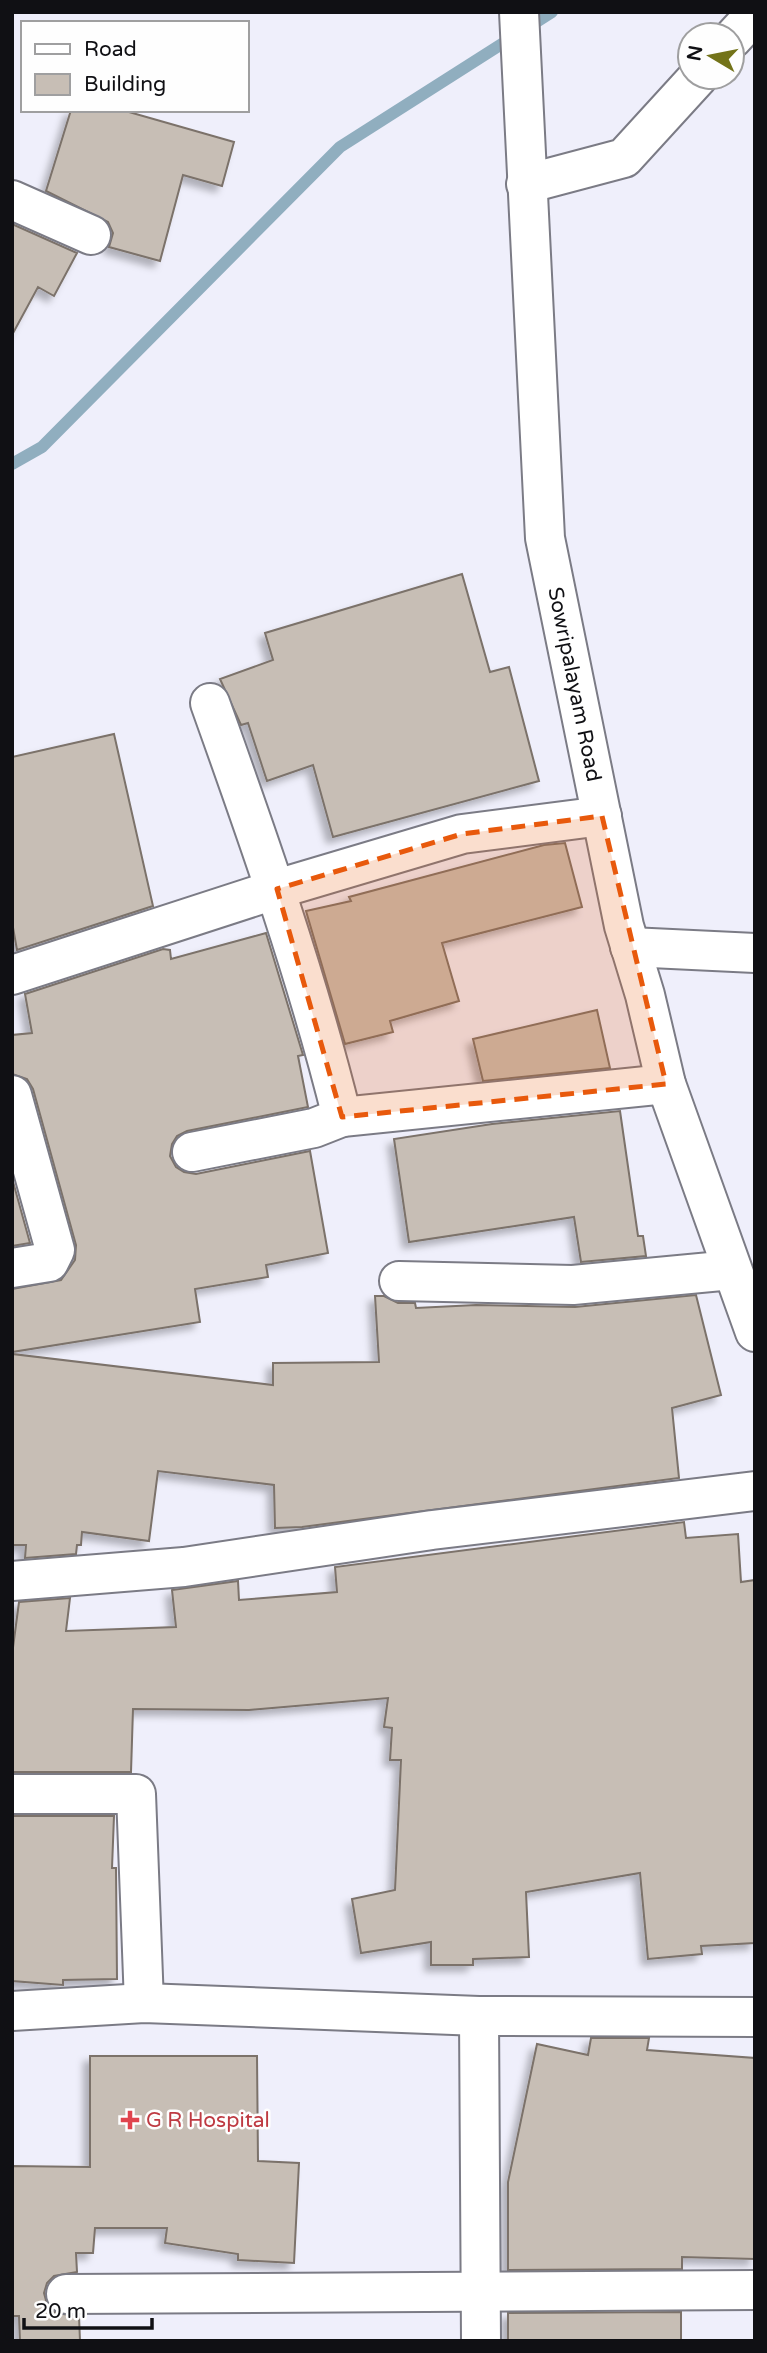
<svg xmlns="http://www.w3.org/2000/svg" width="767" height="2353" font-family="'Varela Round',sans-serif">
	<defs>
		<filter id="shadow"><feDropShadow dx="-6" dy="6" stdDeviation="3.5" flood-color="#0004"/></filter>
	</defs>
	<rect width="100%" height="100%" fill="#efeffb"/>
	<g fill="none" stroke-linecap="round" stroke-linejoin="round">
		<path stroke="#90aebf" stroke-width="12" d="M12,464L42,447L340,147L552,12"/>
	</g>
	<path fill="#c7beb5" stroke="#7b726a" stroke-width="2" filter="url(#shadow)" d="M71,110H122L234,142L222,186L183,175L160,261L109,247L113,233L108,222L46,191Z
		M12,224L77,253L54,296L38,287L12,335Z
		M462,574L490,672L509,667L539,781L333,837L313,765L267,781L248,723L241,725L220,679L273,660L265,633Z
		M114,734L153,906L17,950L12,922V757Z
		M565,843L582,907L442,943L459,1001L390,1021L393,1032L345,1044L306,911L351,901L349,897L544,845Z
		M266,933L303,1055L298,1056L308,1107L187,1131L177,1136L172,1144L170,1156L176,1167L184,1172L196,1174L310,1151L328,1253L266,1265L268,1277L195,1289L200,1322L12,1352V1289L61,1280L75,1260L76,1245L33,1089L27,1079L12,1074V1035L32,1033L25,994L163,949L170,950L171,959Z
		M597,1010L610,1068L483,1081L473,1039Z
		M620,1111L638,1236H643L646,1256L581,1262L574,1217L409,1242L394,1139L492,1124Z
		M12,1178L30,1243L12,1246Z
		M696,1295L721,1395L672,1408L679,1478L302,1527L275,1528L274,1485L158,1471L149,1541L82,1532L81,1545H77L76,1554L25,1558L26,1545H12V1354L273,1385V1363L379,1362L375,1296H384L398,1303H415L416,1308L476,1305L575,1307Z
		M684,1522L686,1538L738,1534L741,1582L755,1580V1943L701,1946L702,1954L648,1959L640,1873L526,1892L529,1957L473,1959V1965H431V1942L361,1953L352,1899L395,1890L401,1760H390L392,1728L384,1727L388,1698L249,1710L133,1709L131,1772H12V1655L19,1602L70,1598L66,1631L176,1627L172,1590L238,1581L239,1600L337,1592L335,1567Z
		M12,1816H114L112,1868H116L117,1979L63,1980V1985L12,1981Z
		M591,2038H649L647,2050L755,2058V2259L682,2257V2269L508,2270V2182L537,2044L588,2055Z
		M90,2056H257L258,2161L299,2163L294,2263L238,2260V2254L165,2243L167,2228H95L93,2253H76L77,2272L54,2276L47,2283L44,2293L47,2304L55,2313L79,2316L80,2341H20L19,2316H12V2166L90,2167Z
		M681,2312V2341H508V2313Z"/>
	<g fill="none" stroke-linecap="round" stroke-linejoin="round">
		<g stroke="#7b7b85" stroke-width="42">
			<g id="minor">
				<path id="s1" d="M519,12L545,538L624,926L645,995L666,1084L755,1332"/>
				<path d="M732,39L755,14"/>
				<path d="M526,184L624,158L698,77"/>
				<path d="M12,200L91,235"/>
				<path d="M630,947L755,953"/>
				<path d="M12,975L277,889L462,834L602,816"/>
				<path d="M12,1095L55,1250L49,1262L12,1268"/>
				<path d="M342,1117L666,1084"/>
				<path d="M192,1152L314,1128L342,1117C307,976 259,840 210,703"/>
				<path d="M399,1281L573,1285L732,1270"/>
				<path d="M12,1581L184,1567L432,1530L755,1491"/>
				<path d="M12,1794H136L144,2003"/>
				<path d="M12,2011L144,2003L479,2016L755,2017"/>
				<path d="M479,2016L481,2341"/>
				<path d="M66,2294L755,2290"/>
			</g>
		</g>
		<use href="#minor" stroke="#fff" stroke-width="38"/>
	</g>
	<path fill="#e8590c" fill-opacity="0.2" stroke="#e8590c" stroke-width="5" stroke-dasharray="14 9" stroke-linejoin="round" d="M602,816L666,1084L342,1117L277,889L462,834Z"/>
	<path fill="#e0444e" stroke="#fefefe" stroke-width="2.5" d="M126.5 2109.5h7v7h7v7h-7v7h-7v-7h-7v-7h7z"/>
	<g text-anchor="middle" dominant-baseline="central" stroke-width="5" stroke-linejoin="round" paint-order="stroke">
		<g font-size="21" fill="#101014" stroke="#fefefe">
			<text stroke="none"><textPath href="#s1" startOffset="676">Sowripalayam Road</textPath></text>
		</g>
		<g font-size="21" fill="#be3a42" stroke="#fefefe" text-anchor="start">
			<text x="146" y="2120">G R Hospital</text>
		</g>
	</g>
	<rect width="767" height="2353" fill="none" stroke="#101014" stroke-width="28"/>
	<rect x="21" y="21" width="228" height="91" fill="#fefefe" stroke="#9f9fa0" stroke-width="2"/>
	<rect x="35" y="44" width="35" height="10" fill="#ffffff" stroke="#9f9fa0" stroke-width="2"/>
	<text x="84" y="56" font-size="21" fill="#101014">Road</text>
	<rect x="35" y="74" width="35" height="21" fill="#c7beb5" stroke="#9f9fa0" stroke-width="2"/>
	<text x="84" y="91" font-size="21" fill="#101014">Building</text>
	<g transform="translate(711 56) rotate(280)"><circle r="33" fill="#fefefe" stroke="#9f9fa0" stroke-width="2"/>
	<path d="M0-5L12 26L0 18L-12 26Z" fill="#737319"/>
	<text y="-10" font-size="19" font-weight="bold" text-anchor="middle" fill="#101014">N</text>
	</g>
	<path d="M24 2318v10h128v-10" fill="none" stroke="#101014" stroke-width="3.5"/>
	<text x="35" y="2318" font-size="21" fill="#101014" stroke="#fefefe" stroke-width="5" paint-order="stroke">20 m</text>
</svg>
